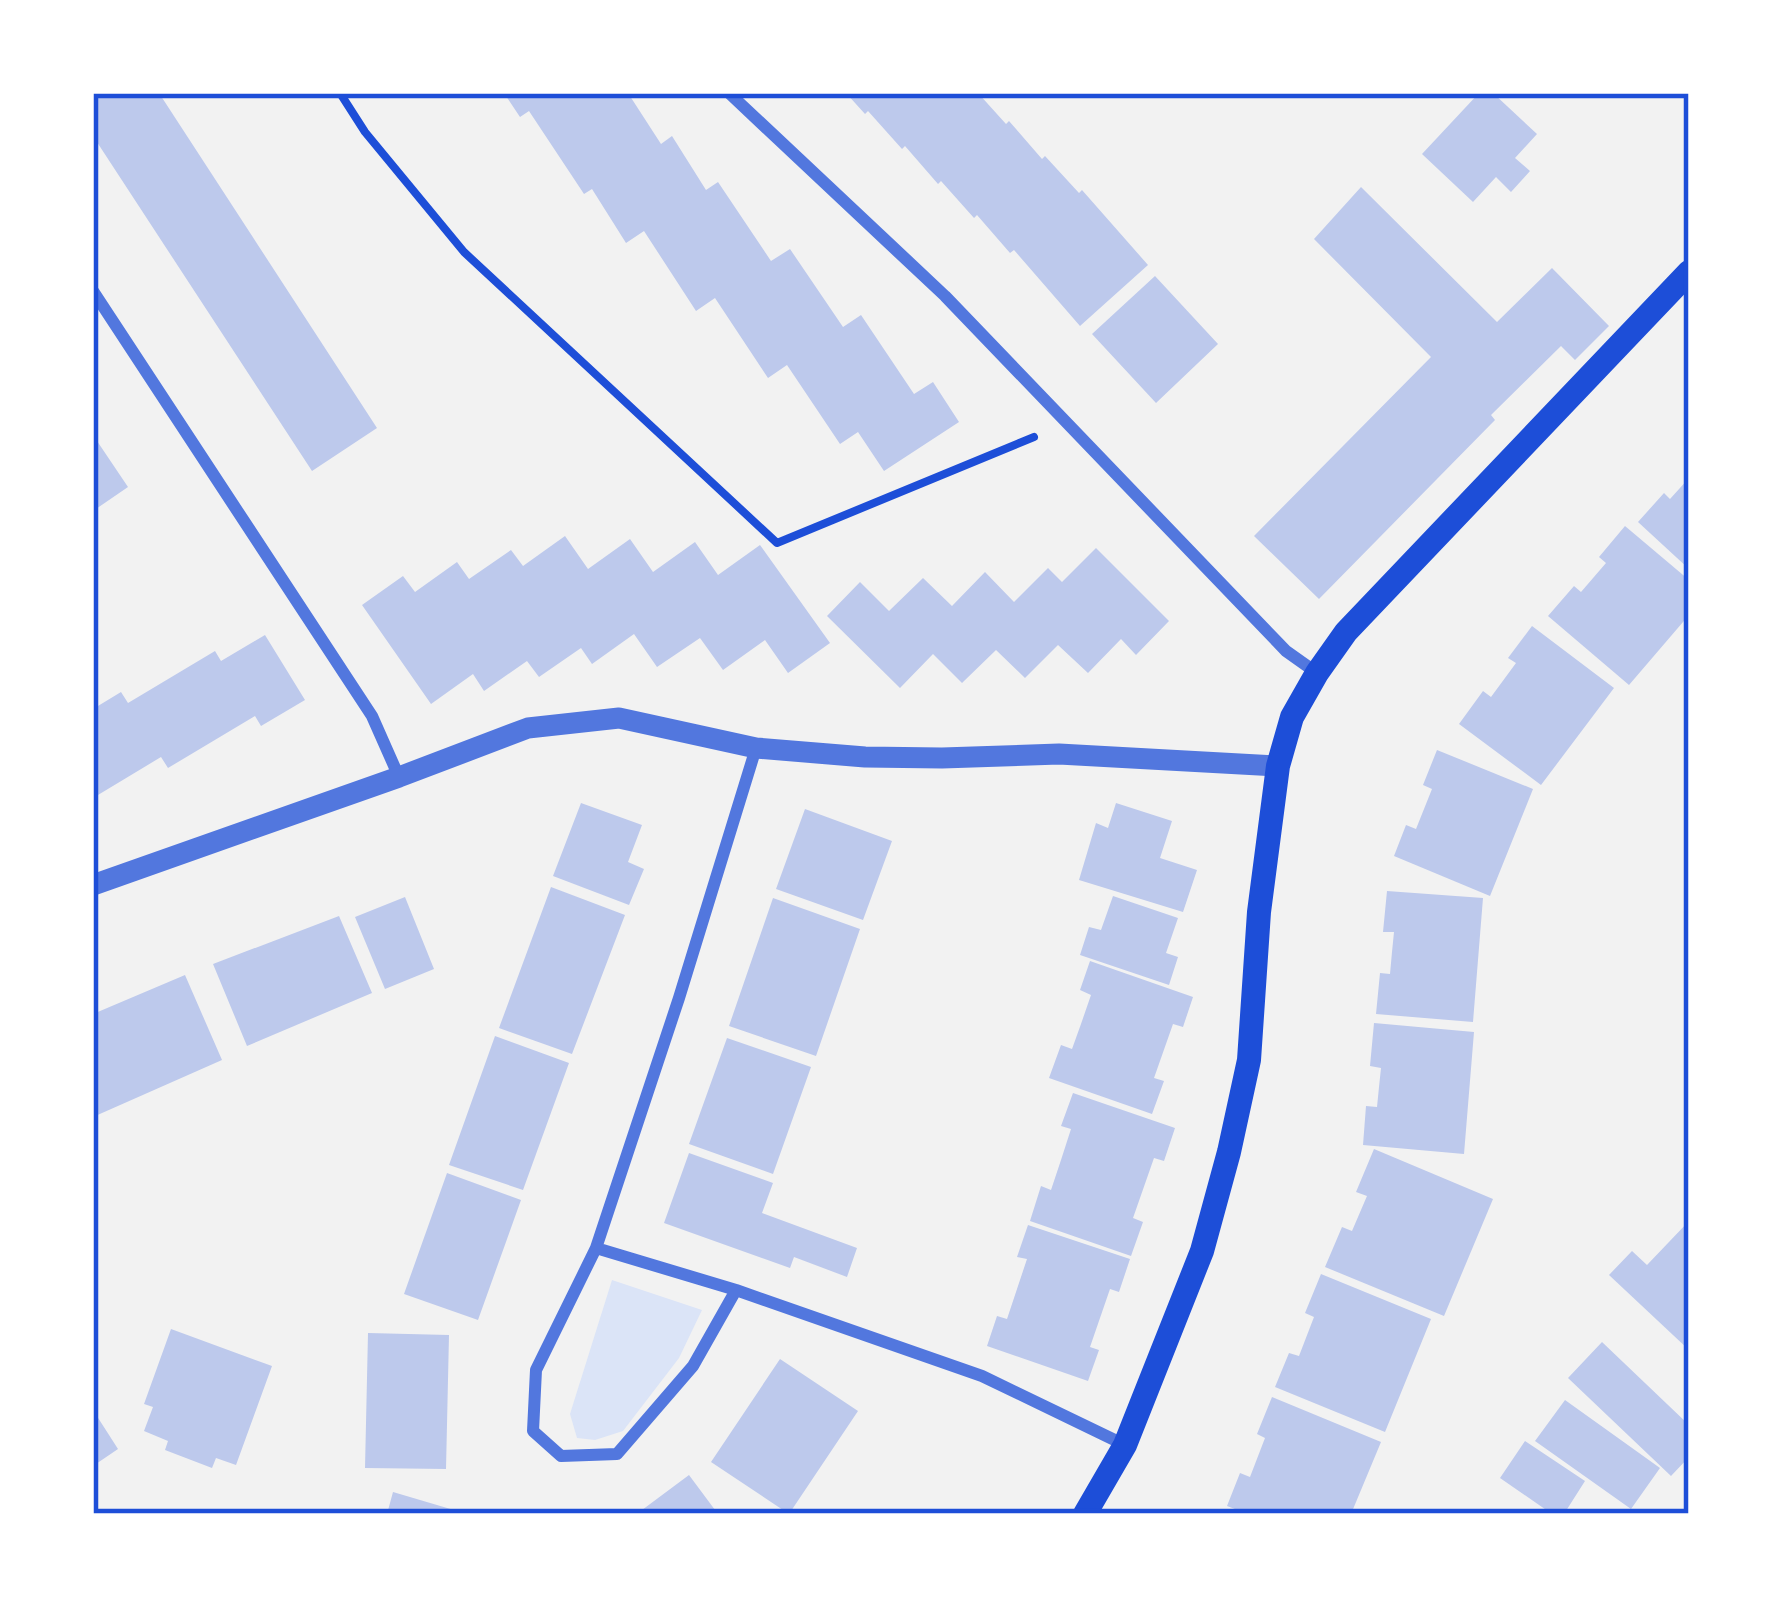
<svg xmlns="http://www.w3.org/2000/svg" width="1782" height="1607" font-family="'Fira Sans',sans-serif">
	<rect width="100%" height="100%" fill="#f2f2f2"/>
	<path fill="#dbe4f7" d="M612,1280L702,1310L679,1358L623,1431L595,1440L577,1438L570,1414Z"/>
	<path fill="#bdc9ec" d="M93,93H159L377,428L312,471L93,136Z
		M504,93H628L661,144L672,136L706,190L718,182L771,261L790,249L843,327L861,315L914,394L933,382L959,422L884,471L858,432L840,444L787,365L768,378L715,298L696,311L644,231L626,243L592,189L584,194L529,111L520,117Z
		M846,93H978L1006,124L1009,121L1042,159L1045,156L1079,193L1082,190L1148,265L1080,326L1014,250L1010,253L977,215L974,218L941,181L938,184L905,146L902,149L868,111L865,114Z
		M1479,93H1493L1537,134L1515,158L1530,171L1511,192L1496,177L1473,202L1422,154Z
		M1361,187L1497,322L1552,268L1609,326L1575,360L1561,346L1491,415L1495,420L1319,599L1254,536L1431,357L1314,239Z
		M1155,276L1218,344L1156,403L1092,334Z
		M93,435L128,487L93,511Z
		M1689,478V569L1638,522L1664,493L1670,499Z
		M1625,526L1689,580V615L1629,685L1548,616L1574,586L1581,592L1606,563L1599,557Z
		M565,536L588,569L630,539L653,572L695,542L718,575L760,545L830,643L788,673L765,640L723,670L700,638L657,667L634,634L592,664L581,648L539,677L527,661L484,691L473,674L431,704L362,605L403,576L415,592L457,562L469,579L511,550L523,566Z
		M1096,548L1169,621L1136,655L1121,639L1088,673L1058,645L1025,678L996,650L962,683L933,654L900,688L827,616L860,582L889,611L923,578L952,606L985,572L1014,602L1048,568L1062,582Z
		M1532,626L1614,688L1541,785L1459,724L1483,691L1491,697L1516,663L1508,658Z
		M265,635L305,700L261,726L255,716L168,768L161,757L93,798V709L121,692L128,703L215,651L221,661Z
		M1437,750L1533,789L1490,896L1394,856L1406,825L1416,829L1432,789L1423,785Z
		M581,803L642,825L628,862L644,869L629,905L553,876Z
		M1116,803L1172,821L1160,858L1197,870L1183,912L1079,880L1096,823L1108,828Z
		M805,809L892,841L863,920L776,889Z
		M551,887L625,915L572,1054L499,1028Z
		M1387,891L1483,898L1473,1022L1376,1014L1380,973L1390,974L1392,952L1394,932H1383Z
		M1113,896L1178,918L1166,953L1178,957L1169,985L1080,955L1089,927L1101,930Z
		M405,897L434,969L385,989L355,917Z
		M773,898L860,929L816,1056L729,1026Z
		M339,916L372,993L247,1046L213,964Z
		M1090,961L1193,997L1183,1027L1173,1024L1154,1078L1164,1081L1152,1114L1049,1078L1061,1045L1072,1049L1081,1024L1091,995L1080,990Z
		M185,975L222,1060L93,1117V1014Z
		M1374,1023L1474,1032L1464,1154L1363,1145L1366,1106L1377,1107L1379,1087L1381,1068L1370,1066Z
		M495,1036L569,1063L523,1190L449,1165Z
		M727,1038L811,1067L773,1174L689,1144Z
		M1073,1093L1175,1128L1164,1161L1154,1158L1133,1218L1143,1222L1131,1256L1030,1221L1041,1186L1051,1190L1061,1160L1071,1129L1061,1126Z
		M1374,1149L1493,1199L1444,1316L1325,1267L1342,1227L1352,1231L1367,1196L1356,1192Z
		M689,1153L773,1183L762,1213L857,1248L847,1277L794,1257L790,1268L664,1223Z
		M447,1173L521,1200L478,1320L404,1294Z
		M1689,1221V1350L1609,1275L1632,1251L1647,1265Z
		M1028,1225L1130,1259L1119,1292L1110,1289L1090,1347L1099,1350L1088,1381L987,1346L997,1316L1007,1319L1027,1259L1017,1257Z
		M1321,1274L1431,1319L1385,1432L1275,1387L1289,1353L1299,1356L1314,1317L1305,1313Z
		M171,1329L272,1366L236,1465L216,1458L212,1468L165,1450L168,1441L144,1431L153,1407L144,1404Z
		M368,1333L449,1335L446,1469L365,1468Z
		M1602,1342L1689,1425V1457L1671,1476L1568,1378Z
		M780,1359L858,1411L789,1514L711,1462Z
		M1272,1397L1381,1442L1351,1514H1248L1227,1506L1240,1473L1250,1477L1265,1438L1257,1434Z
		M1565,1400L1660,1468L1631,1509L1535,1441Z
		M93,1410L118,1449L93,1466Z
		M1525,1441L1585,1481L1564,1514H1552L1500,1478Z
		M689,1475L718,1514H637L642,1510Z
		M393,1492L464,1513V1514H387Z"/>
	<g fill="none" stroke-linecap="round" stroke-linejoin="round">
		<path stroke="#1d4ed8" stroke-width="8" d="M340,93L365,132L464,252L777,543L1034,437"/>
		<path stroke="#5277de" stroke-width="12" d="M729,93L945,296L1286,651L1317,673
			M93,291L372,716L399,777
			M596,1248L679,998L756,748
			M736,1290L693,1366L617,1454L561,1456L533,1431L536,1370L596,1248L736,1290L982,1376L1125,1445"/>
		<path stroke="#5277de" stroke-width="21" d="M93,885L399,777L528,728L619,718L756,748L865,757L942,758L1059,754L1278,766"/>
		<path stroke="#1d4ed8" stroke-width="24" d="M1085,1514L1125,1445L1202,1251L1229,1152L1249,1060L1259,912L1278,766L1292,717L1317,673L1346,632L1689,272"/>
	</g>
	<rect width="1782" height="1607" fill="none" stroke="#ffffff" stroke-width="192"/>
	<rect x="96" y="96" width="1590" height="1415" fill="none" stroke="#1d4ed8" stroke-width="4.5"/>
</svg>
